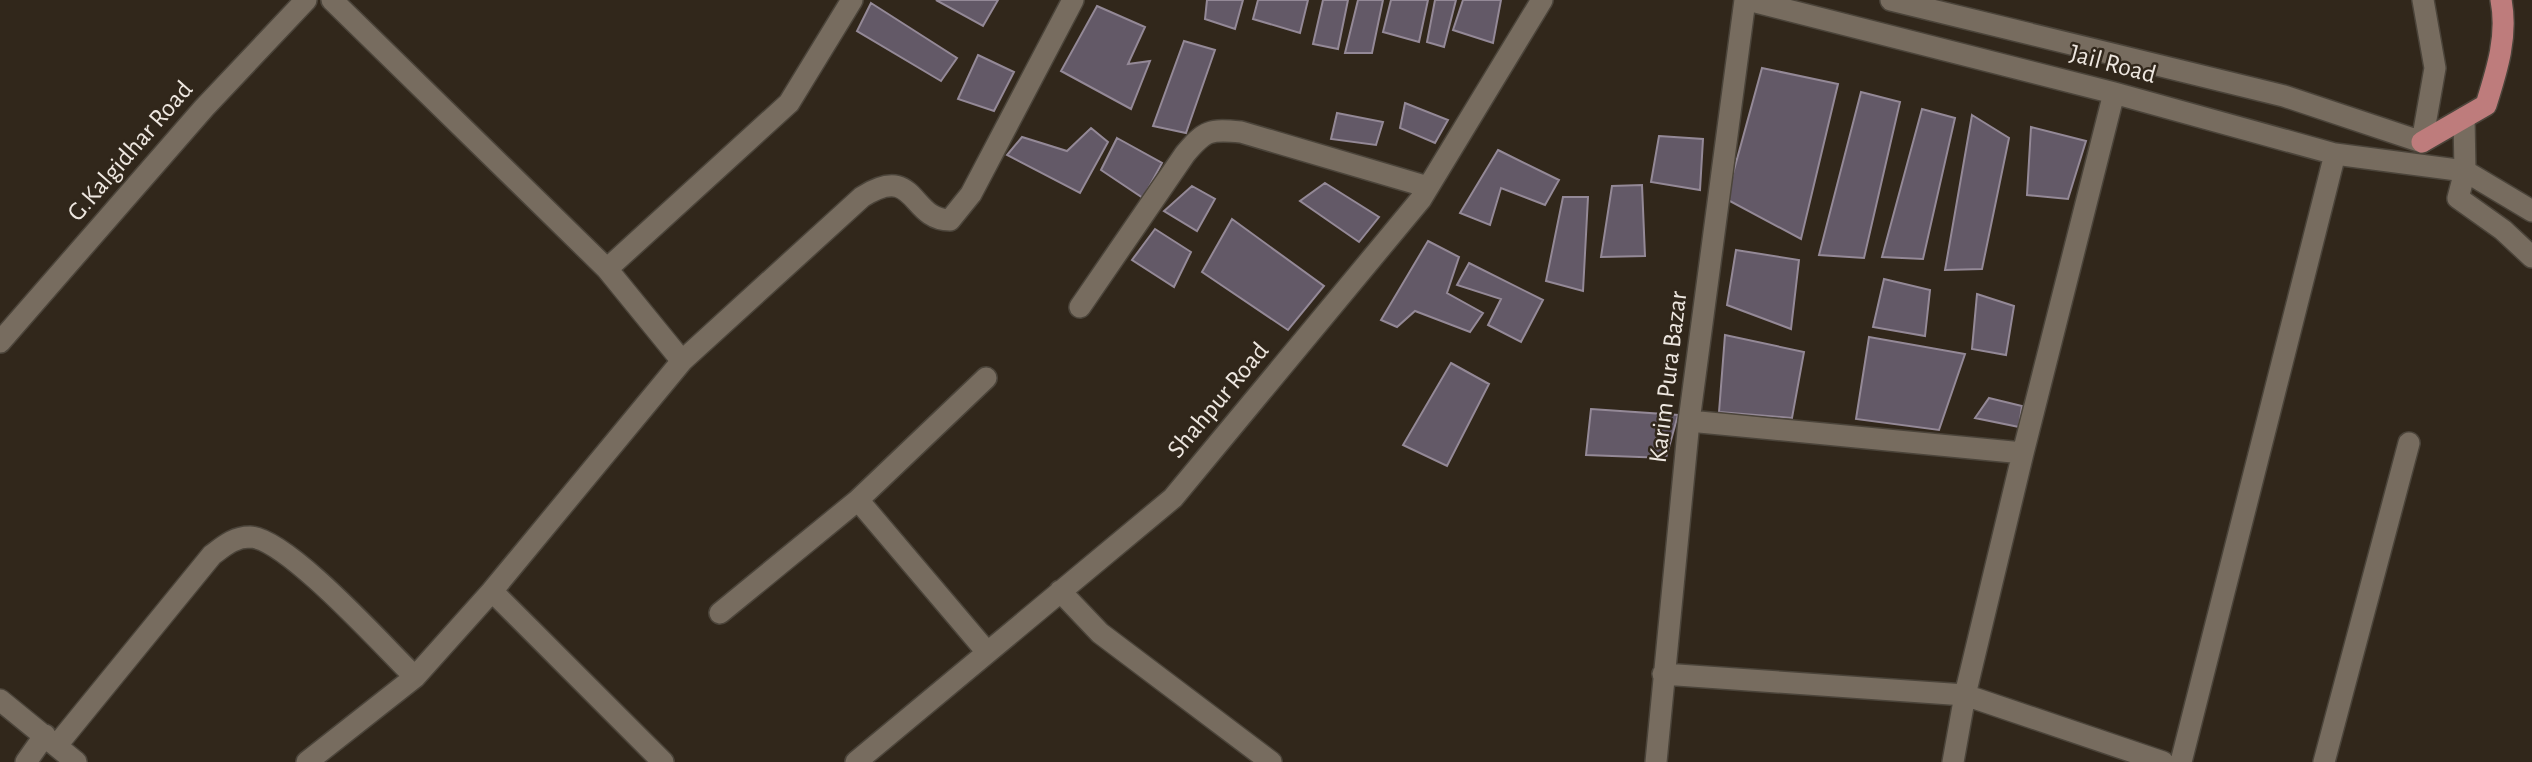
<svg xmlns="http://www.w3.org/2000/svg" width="2532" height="762" font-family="'Alegreya Sans',sans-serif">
	<rect width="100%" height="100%" fill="#31271b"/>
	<path fill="#635967" stroke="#948997" stroke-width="2" d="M936,0H998L983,26Z
		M1207,0H1243L1235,29L1205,19Z
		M1258,0H1308L1300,33L1253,19Z
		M1323,0H1348L1338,49L1313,44Z
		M1358,0H1383L1372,53H1345Z
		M1391,0H1428L1419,42L1383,32Z
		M1435,0H1456L1444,47L1427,42Z
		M1463,0H1501L1493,43L1453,30Z
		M871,3L957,58L941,81L857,31Z
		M1097,6L1145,27L1128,64L1150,61L1131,109L1061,71Z
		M1184,41L1215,50L1186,133L1153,126Z
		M978,55L1014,72L994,111L958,99Z
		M1762,68L1838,84L1801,239L1726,199Z
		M1861,92L1900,102L1864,258L1819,255Z
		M1405,103L1448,120L1435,143L1400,128Z
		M1922,109L1955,118L1923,259L1882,257Z
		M1337,113L1383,122L1376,145L1331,139Z
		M1972,115L2009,138L1982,269L1945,270Z
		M2031,127L2086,141L2068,199L2027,195Z
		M1091,128L1108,142L1080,193L1007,155L1022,137L1067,151Z
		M1659,136L1703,139L1700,190L1651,182Z
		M1117,138L1162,163L1143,198L1101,170Z
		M1498,150L1559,180L1545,205L1501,188L1490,225L1460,213Z
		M1325,183L1379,217L1359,242L1300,201Z
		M1642,185L1645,256L1601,257L1612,186Z
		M1192,186L1215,199L1197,231L1164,211Z
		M1563,197H1588L1583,291L1546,281Z
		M1232,219L1324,286L1288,330L1202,272Z
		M1155,229L1191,252L1174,287L1132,260Z
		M1428,241L1459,257L1447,293L1483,313L1470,332L1415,311L1397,327L1381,320Z
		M1736,250L1799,260L1791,329L1727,305Z
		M1469,263L1543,300L1521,342L1488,325L1501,299L1457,285Z
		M1884,279L1930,290L1925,336L1873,327Z
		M1977,294L2014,306L2006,355L1972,349Z
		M1725,335L1804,352L1792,418L1719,412Z
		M1869,337L1965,354L1939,430L1856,419Z
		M1451,363L1489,384L1447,466L1403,445Z
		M1989,398L2022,406L2019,427L1975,418Z
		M1591,409L1678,415L1666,458L1586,455Z"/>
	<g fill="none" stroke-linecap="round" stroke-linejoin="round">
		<g stroke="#4b443a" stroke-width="24">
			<path id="minor" d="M332,0L607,269L789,103L852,0
				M1748,0L2114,93L2335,154L2465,171L2532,211
				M1891,0L2284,96L2422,142L2435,68L2423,0
				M2464,118L2465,171L2458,198L2503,230L2532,257
				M607,269L682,361L862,197C917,162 909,220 950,220L971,194L1073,0
				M1080,307L1185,154C1205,130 1210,129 1241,132L1428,187
				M0,342L204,108L306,0
				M1689,421L2023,453
				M858,500L986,378
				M492,591L663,762
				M1060,591L1100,633L1271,762
				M720,613L858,500L987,652
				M1663,674L1965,695L2163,762
				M0,700L76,762
				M57,745L212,555C224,546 234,537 250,537C287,538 385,648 415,677
				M26,762L45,735
				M307,762L415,677L492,591L682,361
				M856,762L1173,498L1421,199L1542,0
				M1656,762L1689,421L1745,0
				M1953,762L1965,695L2023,453L2114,93
				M2181,762L2335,154
				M2324,762L2409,443"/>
		</g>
		<g stroke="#4b443a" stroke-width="24">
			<path id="major" d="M2422,142L2486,105C2497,70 2508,36 2501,0"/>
		</g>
		<use href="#minor" stroke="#776c5f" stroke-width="21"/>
		<use href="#major" stroke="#be7c7c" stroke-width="21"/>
	</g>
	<g text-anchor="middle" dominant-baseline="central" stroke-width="5" stroke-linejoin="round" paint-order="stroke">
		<g font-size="26" fill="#eee7e0" stroke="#31271b">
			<text transform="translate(2113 64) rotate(15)">Jail Road</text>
			<text transform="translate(130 151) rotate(-49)">G.Kalgidhar Road</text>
			<text transform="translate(1668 377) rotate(-83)">Karim Pura Bazar</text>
			<text transform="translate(1218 400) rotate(-50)">Shahpur Road</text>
		</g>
	</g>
</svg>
